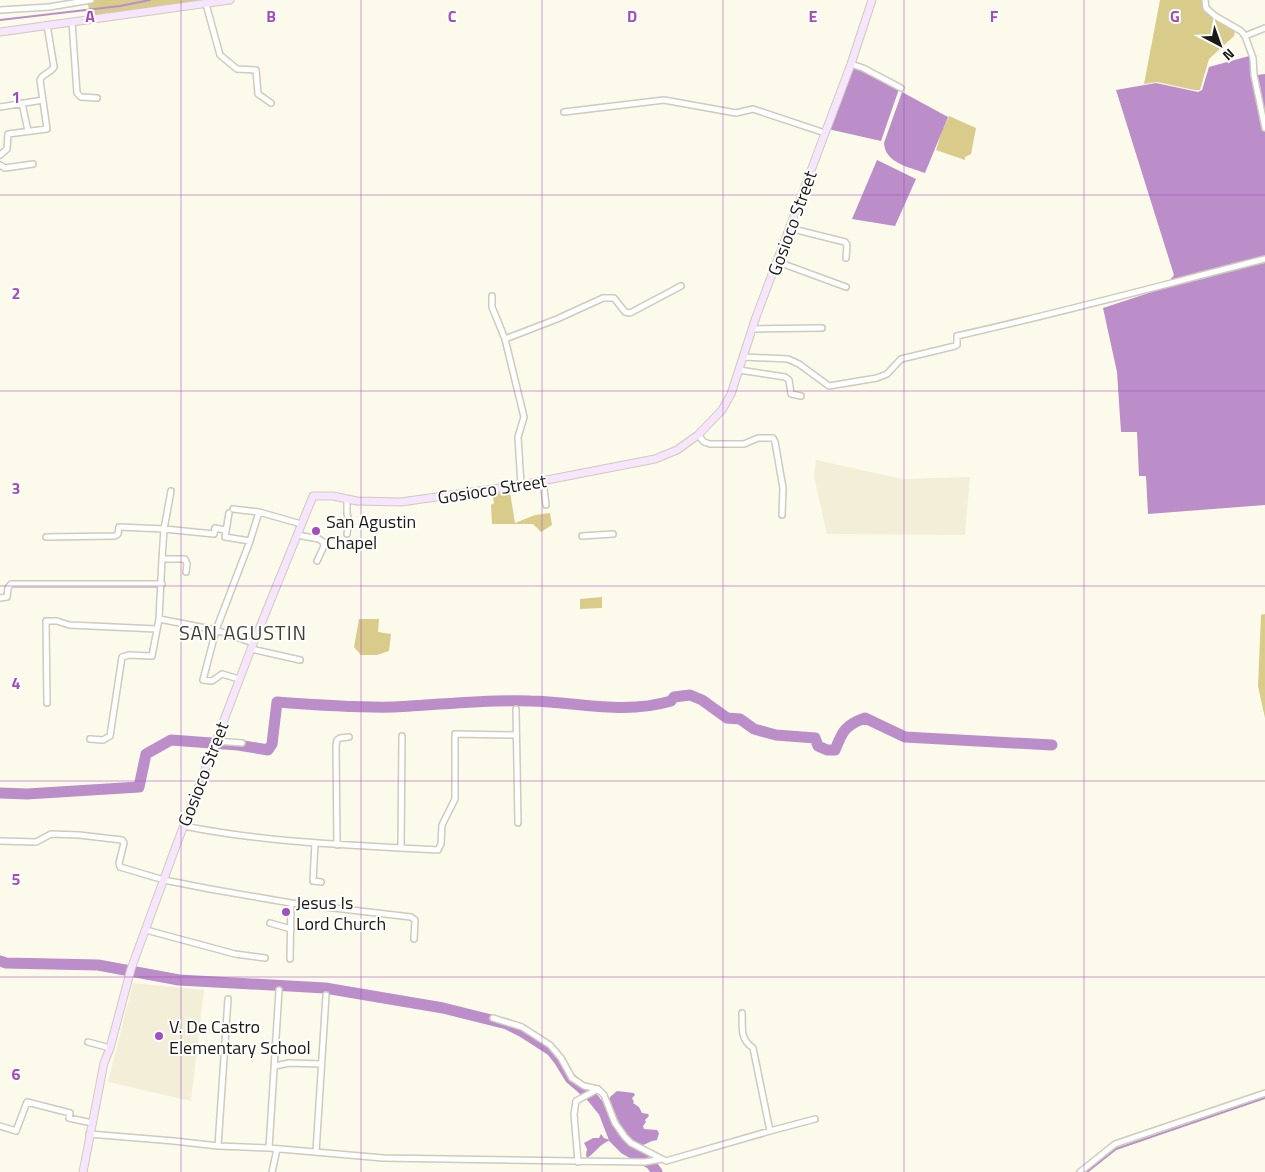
<svg xmlns="http://www.w3.org/2000/svg" width="1265" height="1172" font-family="'Titillium Web',sans-serif">
	<rect width="100%" height="100%" fill="#fcfaea"/>
	<path fill="#f2eed7" d="M816,460L903,479L970,477L965,535L827,534L814,477Z
		M133,983L204,990L191,1101L108,1082Z"/>
	<path fill="#d9cc8b" d="M87,0H205L91,19Z
		M1160,0H1204L1205,9L1236,27L1234,36L1209,59L1200,90H1194L1157,82L1144,84Z
		M949,116L976,128L971,154L965,157V160L936,150L942,131Z
		M510,492L515,523L535,515L550,513L552,525L541,532L533,524H492L491,505L494,503L492,493Z
		M602,597V608L580,609V599Z
		M1265,614V718L1258,686L1261,615Z
		M359,619H379L378,632L391,634L389,651L377,655H361L354,647Z"/>
	<path fill="#bb8dc9" d="M1249,56L1258,103L1265,128V505L1148,514L1146,476H1139L1137,432H1121L1117,372L1103,308L1164,288L1174,275L1116,90L1156,83L1198,92L1202,90L1209,67Z
		M853,67L873,74L899,89L881,141L828,129Z
		M1265,74V117L1261,102L1257,75Z
		M902,92L948,117L925,173C909,167 885,163 884,143Z
		M877,160L916,179L895,226L852,219Z
		M617,1091L634,1093L635,1095L632,1098L634,1102L633,1103L639,1107L642,1113L648,1114L649,1116L645,1120L646,1122L643,1126L644,1129L657,1130L659,1133L657,1140L652,1141L641,1146C623,1135 617,1118 609,1100L610,1097Z
		M601,1134L604,1138L610,1140C600,1144 596,1152 587,1158L586,1155L587,1149L584,1143L593,1138H599Z"/>
	<g fill="none" stroke-linecap="round" stroke-linejoin="round">
		<path stroke="#bb8dc9" stroke-width="2" d="M0,20L120,6L150,0
			M1087,1172L1116,1149L1265,1098"/>
		<path stroke="#bb8dc9" stroke-width="11" d="M0,793L27,794L139,787L146,754L171,740L238,745L268,750L272,744L277,702C316,705 355,708 394,707C440,705 485,699 531,701C578,702 624,715 671,701L674,697L690,695L702,700L727,718L740,719L754,729L776,735L815,738L818,746L827,750H835C842,732 845,725 865,718L905,737L1052,745
			M0,961L6,963L98,965L179,980L325,988L443,1008L507,1024L521,1031L552,1051L559,1060L570,1078L592,1097L604,1112L614,1138L625,1149L651,1164L657,1172"/>
		<g stroke="#cdcbbc" stroke-width="8">
			<path id="street" d="M1205,0L1206,8L1215,16L1241,31L1245,36L1253,58L1254,75L1265,128
				M206,4L220,55L237,69L256,70L258,94L271,103
				M0,10L49,7L91,0
				M72,22L77,93L81,97L97,98
				M1245,36L1265,28
				M851,64L863,68L901,88
				M22,103L28,131
				M0,107L43,100
				M564,112L664,100L736,113L753,109L825,133
				M0,155L7,149L8,134L47,129L40,80C43,73 51,73 54,67L47,25
				M0,165L5,168L33,164
				M789,228L845,242L847,245L846,258
				M778,262L846,287
				M492,296V307L505,339L557,319L603,298H614L625,312L630,313L681,286
				M753,329L822,328
				M505,339L524,417L518,437L521,485
				M744,357L788,359L799,364L829,386L877,378L887,374L901,359L955,346L957,345V336C1060,313 1162,285 1265,259
				M739,370L785,377L789,380L791,394L801,396
				M698,435L704,442L710,444H744L758,438H773L775,442L783,488L782,515
				M543,481L546,505
				M171,491L164,529L214,534L215,528L225,530
				M347,499V514L349,520L347,534
				M233,509L259,512
				M229,513L225,537L250,541
				M297,535L319,539L323,542L324,546L317,561
				M582,536L613,534
				M46,537L115,536L118,534L119,527L164,529L162,559H185L187,564L186,572
				M0,598L7,597L8,588L11,584H162
				M159,619L216,630L253,643
				M251,649L300,660
				M239,679L222,674L212,681L203,680L216,630L250,541L259,512L301,524
				M47,703L46,621H57L69,625L157,629
				M516,709L518,823
				M90,739L103,740L110,736L122,657L129,655L152,656L159,619L162,559
				M216,741L242,743
				M184,826C268,843 353,845 438,850L441,844L442,825L455,799V734L516,735
				M0,841L36,842L51,834L79,835L122,840L124,843L119,863L120,867L164,880L210,889L291,903L411,917L415,920L414,939
				M315,843L313,881L321,882
				M337,845L336,746L337,740L340,738L349,737
				M401,848L402,736
				M270,923L291,929
				M146,930L235,954L265,958
				M290,959L291,903
				M742,1013C743,1028 739,1038 753,1048L770,1131
				M493,1018L522,1027L550,1045L561,1058L572,1078L584,1086L598,1089L604,1095L615,1123L625,1137L631,1143L662,1159
				M88,1042L110,1048
				M275,1066L289,1063L321,1064
				M0,1126L16,1131L27,1102L70,1113L69,1118L92,1123
				M89,1134L174,1141L218,1146L269,1148L383,1158L645,1162L662,1159L666,1161L770,1131L815,1119
				M218,1146L228,999
				M269,1148L279,990
				M316,1152L326,995
				M578,1162L574,1114L576,1101L598,1089
				M272,1172L277,1149
				M1080,1172L1115,1144L1265,1093"/>
		</g>
		<g stroke="#cdcbbc" stroke-width="9">
			<path id="secondary" d="M0,32L230,0
				M83,1172L104,1063L110,1048L131,969L176,846L251,649L313,496H333L357,501L401,502L521,485L655,459L677,450L698,435L722,410L731,394L756,317L851,64L872,0"/>
		</g>
		<use href="#street" stroke="#fff" stroke-width="5"/>
		<use href="#secondary" stroke="#f7e5fd" stroke-width="7"/>
	</g>
	<path fill="none" stroke="#a34ebc" stroke-width="1" stroke-opacity="0.55" d="M181,0V1172M361,0V1172M542,0V1172M723,0V1172M904,0V1172M1084,0V1172M0,195H1265M0,391H1265M0,586H1265M0,781H1265M0,977H1265"/>
	<g fill="#a34ebc" stroke="#fff" stroke-width="2">
		<circle cx="316" cy="531" r="5"/>
		<circle cx="286" cy="912" r="5"/>
		<circle cx="159" cy="1036" r="5"/>
	</g>
	<g text-anchor="middle" dominant-baseline="central" stroke-width="4" stroke-linejoin="round" paint-order="stroke">
		<g font-size="18" fill="#1b1a15" stroke="#fff">
			<text transform="translate(792 223) rotate(-70)">Gosioco Street</text>
			<text transform="translate(492 489) rotate(-9)">Gosioco Street</text>
			<text transform="translate(203 774) rotate(-69)">Gosioco Street</text>
		</g>
		<g font-size="18" fill="#1b1a15" stroke="#fff" text-anchor="start">
			<text x="326" y="521">San Agustin<tspan x="326" dy="21">Chapel</tspan></text>
			<text x="296" y="902">Jesus Is<tspan x="296" dy="21">Lord Church</tspan></text>
			<text x="169" y="1026">V. De Castro<tspan x="169" dy="21">Elementary School</tspan></text>
		</g>
		<g font-size="20" letter-spacing="1" fill="#403d31" stroke="#fff">
			<text x="243" y="632">SAN AGUSTIN</text>
		</g>
	</g>
	<g font-size="16" text-anchor="middle" font-weight="bold" fill="#a34ebc" stroke="#fff" stroke-width="4" stroke-linejoin="round" paint-order="stroke">
		<text x="90" y="22">A</text>
		<text x="271" y="22">B</text>
		<text x="452" y="22">C</text>
		<text x="632" y="22">D</text>
		<text x="813" y="22">E</text>
		<text x="994" y="22">F</text>
		<text x="1175" y="22">G</text>
		<text x="16" y="103">1</text>
		<text x="16" y="299">2</text>
		<text x="16" y="494">3</text>
		<text x="16" y="689">4</text>
		<text x="16" y="885">5</text>
		<text x="16" y="1080">6</text>
	</g>
	<g transform="translate(1220 45) rotate(139)" stroke="#ffffff" stroke-width="4" paint-order="stroke">
	<path d="M0-4L9 19L0 12L-9 19Z" fill="#1b1a15"/>
	<text y="-8" font-size="14" font-weight="bold" text-anchor="middle" fill="#1b1a15">N</text>
	</g>
</svg>
